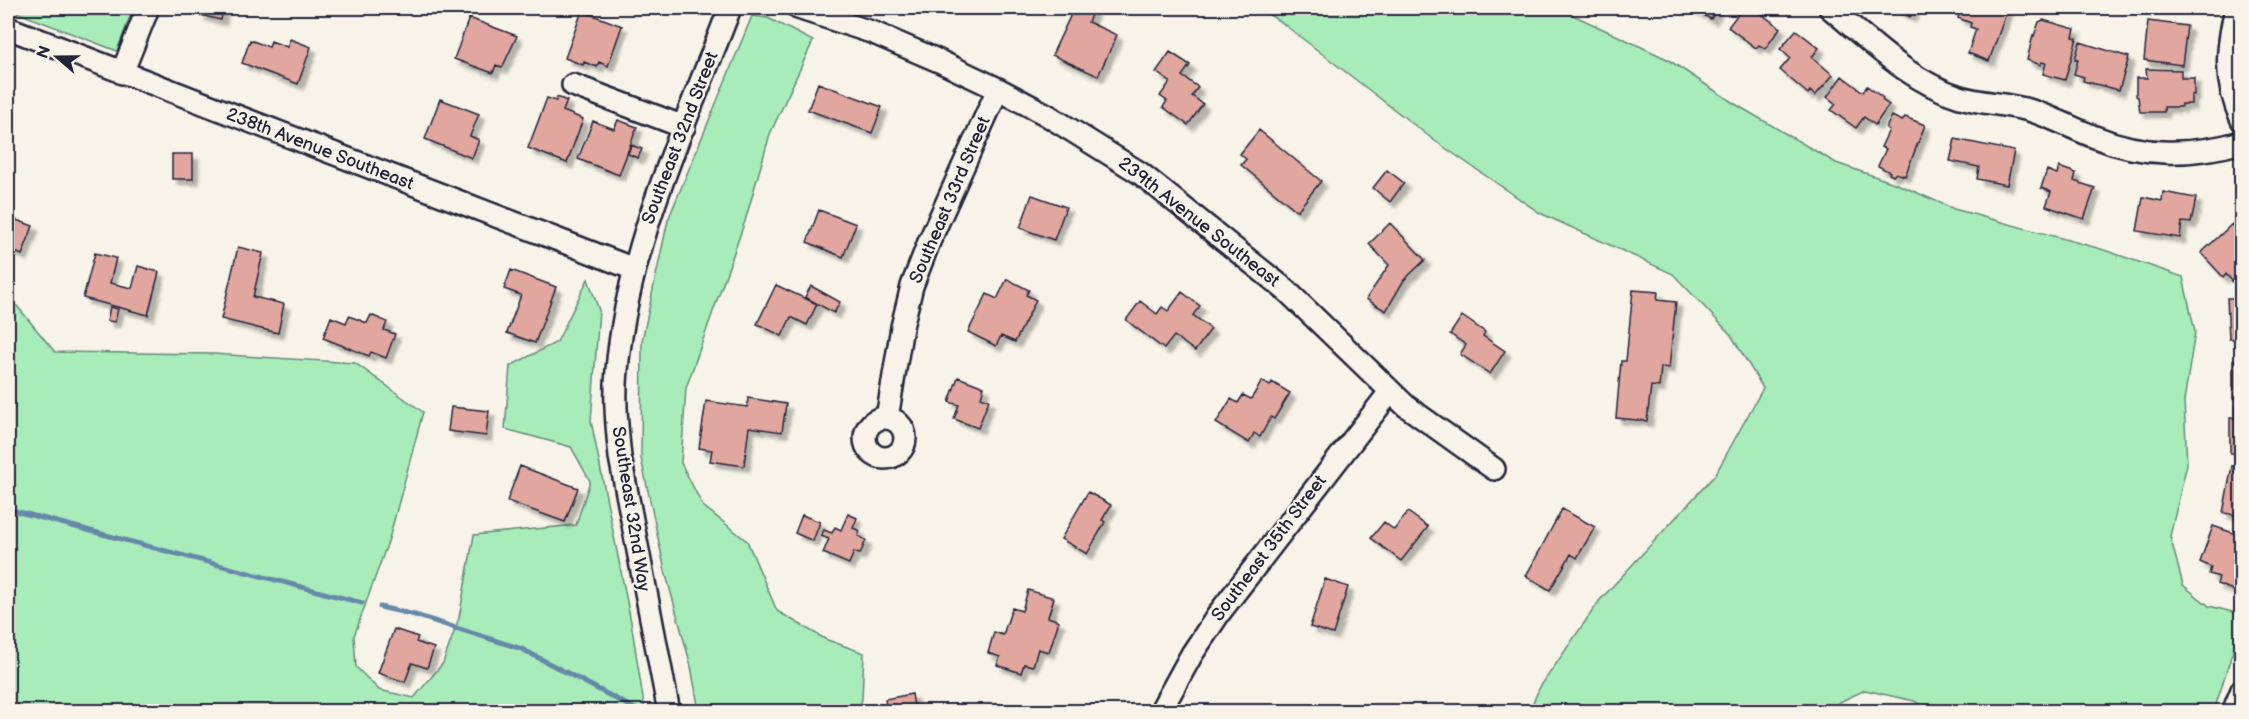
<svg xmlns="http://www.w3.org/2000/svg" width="2249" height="719" font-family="'Balsamiq Sans',sans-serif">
	<defs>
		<filter id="shadow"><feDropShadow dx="5.5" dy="5.5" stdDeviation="1.5" flood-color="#0004"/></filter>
	</defs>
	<rect width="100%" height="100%" fill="#f7f3e8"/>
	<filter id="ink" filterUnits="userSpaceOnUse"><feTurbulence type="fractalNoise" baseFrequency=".0167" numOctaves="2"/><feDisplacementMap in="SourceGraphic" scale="12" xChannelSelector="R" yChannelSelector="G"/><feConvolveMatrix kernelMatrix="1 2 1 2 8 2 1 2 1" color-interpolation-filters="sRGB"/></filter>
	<g filter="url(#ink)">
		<path fill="#a8edb9" stroke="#65887a" stroke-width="1.5" d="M8,8H133L117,51L8,9Z
			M1258,8H1558L1667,59L1735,104L1836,163L1897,184L1954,209L2101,249L2183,277L2195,332L2184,401L2187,464L2170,536L2183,585L2209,606L2241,614V625L2214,711H1933L1914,701L1865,690L1821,711H1529L1540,687L1600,600L1715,475L1763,388L1731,335L1673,274L1540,213L1435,141L1281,22Z
			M752,16L768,18L813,41L770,134L745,221L686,388L681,463L703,506L747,541L777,611L825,639L864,653L862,699L858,711H699L691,666L665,571L641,458L642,341L668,220Z
			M588,279L599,310L591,421L631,622L645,711L8,710V305L17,306L55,352L213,354L355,363L423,412L389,539L354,636L356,667L379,690L414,698L443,663L459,618L474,535L576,525L590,481L571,447L505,429L510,366L557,342Z"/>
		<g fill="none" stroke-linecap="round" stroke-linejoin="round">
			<path stroke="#6788aa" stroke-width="5" d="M8,509L362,603
				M380,607L415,615L522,649L639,711"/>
		</g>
		<path fill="#e1a79f" stroke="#22223b" stroke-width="1.5" filter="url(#shadow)" d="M202,8H223L221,20L200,15Z
			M1074,8H1086L1093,11L1088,22L1117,35L1098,76L1052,55Z
			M1690,8H1718L1711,19Z
			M1738,8H1763L1759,12L1780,28L1765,49L1759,45L1756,48L1728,27L1738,14L1735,12Z
			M1894,8H1915L1910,17Z
			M1962,8H2008L1989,61L1968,53L1976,29L1970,27L1971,23L1958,18Z
			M582,11L622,26L608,66L599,62L597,67L584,62L583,65L565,58Z
			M469,18L517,36L502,68L496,65L493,73L454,59Z
			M2043,20L2075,29L2073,37L2077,38L2065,80L2043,74L2046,63L2041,62V65L2027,60L2033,35L2034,36L2039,22Z
			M2148,21L2187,26L2182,65L2144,60Z
			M1796,30L1819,48L1812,57L1833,75L1815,96L1810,91L1808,94L1780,70L1790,58L1780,49Z
			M290,39L311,47L298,84L242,63L250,40L269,47L271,41L287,47Z
			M2080,42L2129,57L2119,90L2083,81L2084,77L2074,74L2078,60L2075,59Z
			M1170,52L1190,65L1182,76L1198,87L1192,96L1203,104L1188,125L1163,107L1167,101L1160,96L1170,82L1156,72Z
			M2146,69L2181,70V78H2194V95H2191V104H2181V107H2164V112H2140L2138,97L2136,96V78H2147Z
			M1842,76L1863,92L1867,86L1883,98L1882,100L1889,105L1875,125L1864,117L1856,128L1831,110L1836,104L1827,97Z
			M818,83L882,107L872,133L808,110Z
			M557,97L567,101L563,111L583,119L567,163L528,148L547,98L556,101Z
			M440,99L479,114L470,136L479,140L472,158L425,139Z
			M1892,116L1902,121L1905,117L1925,125L1905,176L1896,173L1893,176L1889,174L1890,172L1878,166L1886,149L1881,147L1889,130L1886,128Z
			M618,120L637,127L619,175L578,159L593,121L614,129Z
			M1259,130L1321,181L1297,211L1241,165L1246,159L1240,154Z
			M1955,139L2014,151L2007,185L1977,179L1979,167L1950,161Z
			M631,145L642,149L638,158L628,154Z
			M172,154H193V179H172Z
			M2059,167L2076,173L2074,181L2095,188L2084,219L2046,206L2051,192L2041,188L2047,170L2057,174Z
			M1387,170L1404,183L1390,202L1373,188Z
			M2163,192L2196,198L2191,223L2182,222L2180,238L2137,231L2143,197L2162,201Z
			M1032,195L1066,207L1054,240L1020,228Z
			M819,210L856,224L843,257L807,242Z
			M8,217L33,226L22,255L8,249Z
			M1390,223L1425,260L1404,280L1386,311L1366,299L1389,265L1369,244Z
			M2232,224L2242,234V274L2233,282L2226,274L2223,277L2201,253Z
			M238,247L263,253L253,297L284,304L278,333L221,319Z
			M95,253L116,258L110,283L132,288L138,266L159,272L148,315L83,298Z
			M511,270L556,287L535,343L507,333L521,295L504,289Z
			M1007,279L1029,290L1026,295L1036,300L1015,342L1001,336L996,346L968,332L987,294L997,299Z
			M776,285L817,304L807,325L791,317L782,336L757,324Z
			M811,286L840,302L834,313L805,297Z
			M1633,290L1658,292L1657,300L1676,302L1669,368L1661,367L1659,387L1651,386L1647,421L1616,418L1621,361H1626Z
			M1182,292L1200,306L1193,315L1211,329L1195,351L1174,336L1164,349L1126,320L1140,301L1157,314L1162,307L1168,311Z
			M2237,293H2242V338L2229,339L2227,298H2238Z
			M110,307L118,309L115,322L107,321Z
			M371,315L387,322L384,330L395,334L386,358L371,352L369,356L323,338L331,317L346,323L349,316L367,323Z
			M1462,316L1485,332L1483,336L1505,351L1490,374L1460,354L1466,345L1450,334Z
			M2233,360H2242V399H2233Z
			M958,377L984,387L981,397L989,400L978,428L954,419L959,405L949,402Z
			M1262,381L1270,386L1272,382L1290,393L1274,419L1271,417L1260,437L1254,433L1249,443L1216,423L1231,399L1238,403L1243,395L1251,399Z
			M748,398L786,404L782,432L749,427L744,466L710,461L712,450L699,448L706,401L747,407Z
			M2235,406H2242V453H2230V418H2235Z
			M451,407L489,411L486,436L448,431Z
			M520,466L578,488L565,522L507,501Z
			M2232,466L2242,468V516L2223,513Z
			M1088,492L1111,505L1102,520L1105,522L1087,554L1061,539Z
			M1562,509L1595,527L1577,558L1571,554L1550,590L1526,576Z
			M1408,512L1428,527L1401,561L1371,538L1384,522L1394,530Z
			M848,514L857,518L853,528L860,531L858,536L866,540L860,554L854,552L849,564L823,553L829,539L821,536L824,530L832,533L835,527L841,530Z
			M802,515L820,522L813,541L795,533Z
			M2213,526L2242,536L2233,562L2242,565V582L2238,592L2217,584L2219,577L2209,574L2211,567L2200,562Z
			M1325,579L1348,587L1333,634L1310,627Z
			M1028,590L1054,598L1048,617L1059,621L1049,652L1038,649L1033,666L1024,664L1021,673L997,665L1000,657L988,653L994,632L1003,635L1012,608L1022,611Z
			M394,629L418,637L416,642L434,648L427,668L412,663L405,682L378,673Z
			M912,694L915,712H887L885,699Z"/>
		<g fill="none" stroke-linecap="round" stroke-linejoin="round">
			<g stroke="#22223b" stroke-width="26">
				<path id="minor" d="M798,8L874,33L939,61L998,89L1047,115L1140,173L1287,291L1406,406L1494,469
					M1830,8C1870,41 1910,82 1960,97C1984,104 2009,104 2032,111C2054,118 2074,129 2095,137C2144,157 2191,156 2242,142
					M2236,8C2227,48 2223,80 2242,120
					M8,28L634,269
					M122,73L148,8
					M573,85L684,127
					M887,418L902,327L912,286L929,242L998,89
					M865 438a20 20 0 1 1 40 0a20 20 0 1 1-40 0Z
					M669,712L620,457C617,428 614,399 617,370C628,243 685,126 730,8
					M1160,712L1192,654L1220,612L1390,392
					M2233,712L2242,690"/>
			</g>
			<use href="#minor" stroke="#f7f3e8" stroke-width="21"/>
		</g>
	</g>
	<g text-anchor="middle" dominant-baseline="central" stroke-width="4.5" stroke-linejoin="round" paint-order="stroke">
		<g font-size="18" fill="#22223b" stroke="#f7f3e8">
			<text transform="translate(680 138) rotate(-69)">Southeast 32nd Street</text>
			<text transform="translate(320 149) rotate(21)">238th Avenue Southeast</text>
			<text transform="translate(950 200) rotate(-67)">Southeast 33rd Street</text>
			<text transform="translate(1199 222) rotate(38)">239th Avenue Southeast</text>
			<text transform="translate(631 509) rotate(81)">Southeast 32nd Way</text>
			<text transform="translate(1269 548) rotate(-53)">Southeast 35th Street</text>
		</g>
	</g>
	<rect width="2249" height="719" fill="none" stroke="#f7f3e8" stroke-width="30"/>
	<rect x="15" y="15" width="2219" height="689" fill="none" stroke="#22223b" stroke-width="2" filter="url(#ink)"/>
	<g transform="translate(57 57) rotate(290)" stroke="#f7f3e8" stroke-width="4.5" paint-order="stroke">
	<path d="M0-4.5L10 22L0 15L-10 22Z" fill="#22223b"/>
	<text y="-9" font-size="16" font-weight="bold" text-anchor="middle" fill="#22223b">N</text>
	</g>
</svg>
